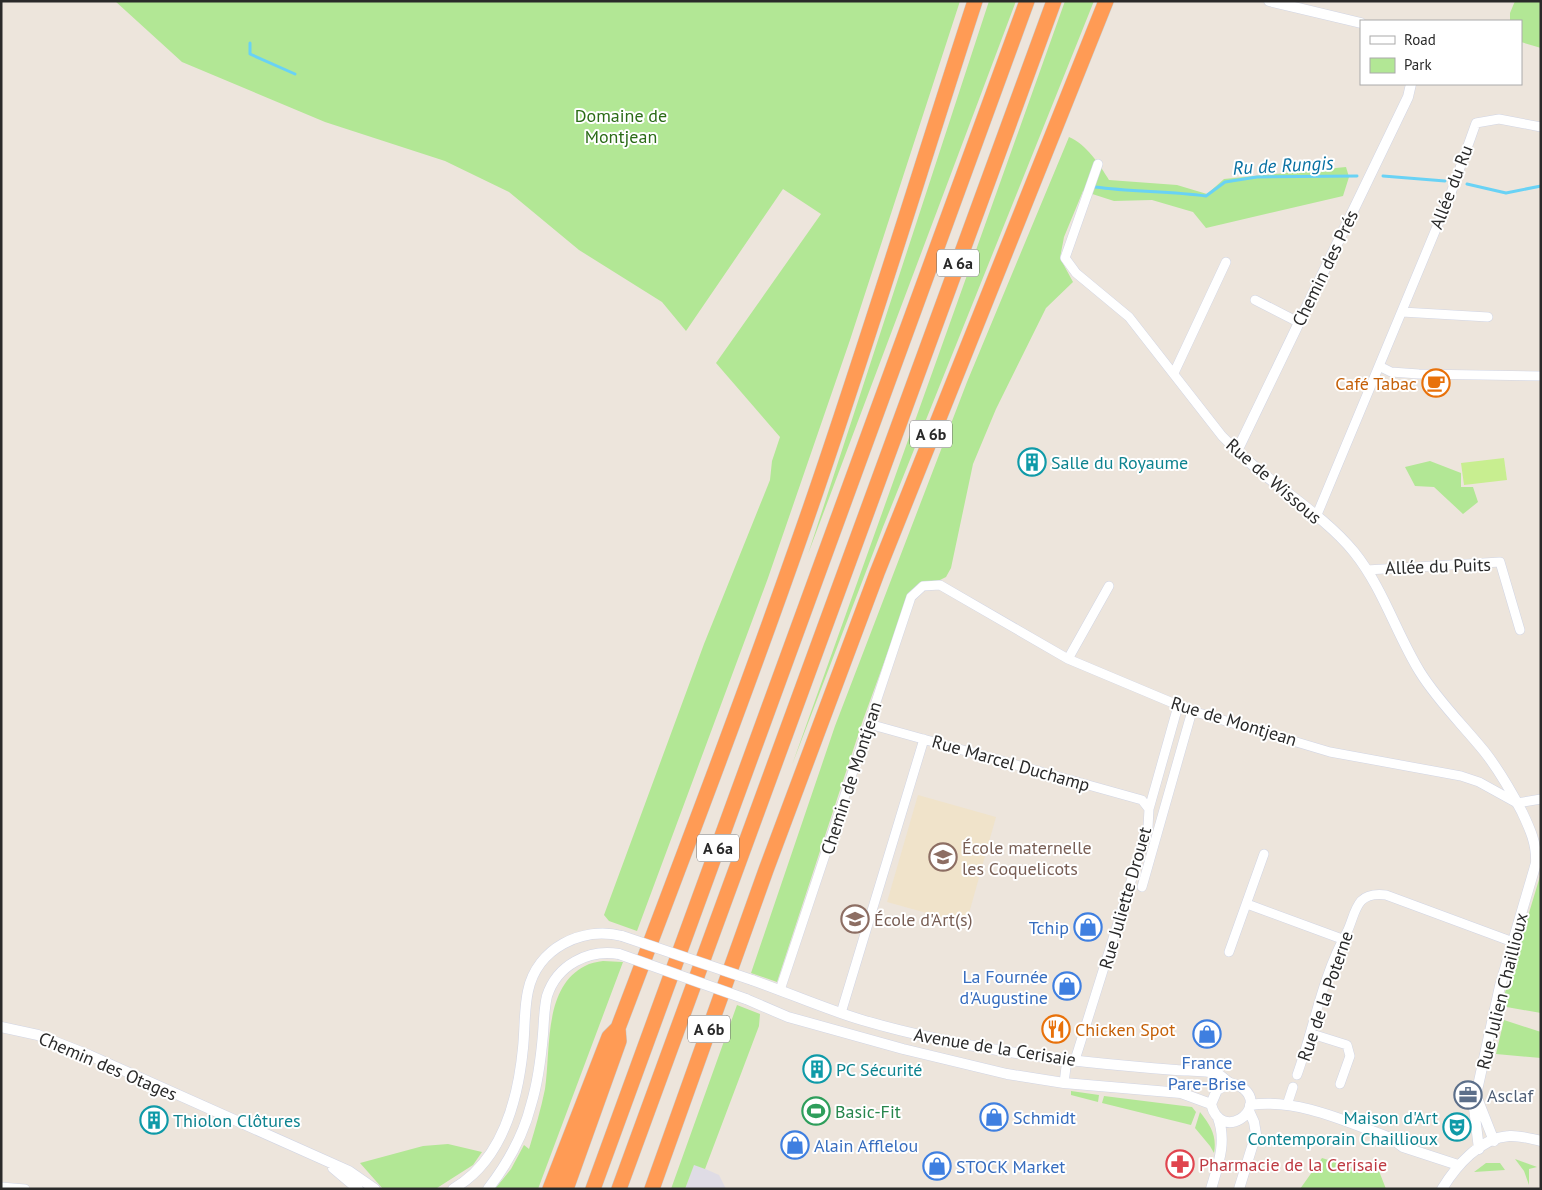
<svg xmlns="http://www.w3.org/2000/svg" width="1542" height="1190" font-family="'PT Sans',sans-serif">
	<rect width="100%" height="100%" fill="#ede5dc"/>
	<path fill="#dfdce5" d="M694,1164L719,1175L726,1189H685Z"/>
	<path fill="#f0e3ca" d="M918,795L996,817L966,924L887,902Z"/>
	<path fill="#b2e795" d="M115,1H960L850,340L768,578L637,931L609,921L604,915L704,644L770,480L772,461L780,437L716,363L821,214L783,189L686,331L662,302L579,250L509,192L445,161L325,122L182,62Z
		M989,1H1016L808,554Z
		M1065,1H1094L883,527L792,765Z
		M1515,1H1541V48L1521,42V21H1510V13Z
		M1069,137C1086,144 1100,165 1109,180L1177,185L1207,194L1224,179L1346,167L1349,177L1343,196L1206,228L1193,212L1152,200L1114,201L1083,191L1064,237L1060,258L1073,282L1046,308L996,409L973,464L951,568L946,577L912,594L905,605L863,720L777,982L751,973L835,726L967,382Z
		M1430,461L1461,473V487H1473L1478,502L1463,514L1434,487L1415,486L1405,467Z
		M1541,873V1013L1501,1006Z
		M603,961L623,962L538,1189H495L511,1169L524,1145L529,1149C535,1129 541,1109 545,1089C551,1050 543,987 585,966C590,963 597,962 603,961Z
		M737,1005L760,1014L759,1026L705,1169L694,1165L685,1189H671Z
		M1504,1020L1541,1032V1058L1496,1054Z
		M1071,1091L1099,1095L1098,1102L1071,1095Z
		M1104,1096L1192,1107L1196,1112L1191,1125L1102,1103Z
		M1200,1112C1211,1126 1217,1136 1214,1153L1210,1146L1195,1128Z
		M448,1144L482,1152L473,1165L437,1188L383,1189L360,1163L423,1146Z
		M1322,1158L1366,1172L1379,1171L1386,1189H1300Z
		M1515,1159L1537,1167L1529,1169V1185L1524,1171Z
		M1486,1163H1500L1505,1170L1474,1172Z"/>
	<path fill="#c8ee90" d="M1504,458L1507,480L1464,485L1461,463Z"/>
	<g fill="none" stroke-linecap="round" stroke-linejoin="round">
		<path stroke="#69d2f5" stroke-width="3" d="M250,43V54L295,74
			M1383,176L1445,181
			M1467,184L1506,193L1541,186
			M1095,187C1132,192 1169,191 1206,196L1225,182L1257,177L1357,176"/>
		<g stroke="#d1d5e4" stroke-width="10">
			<path id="minor" d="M1098,164L1065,258L1076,273L1129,317L1222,436L1237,451
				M1255,300L1298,322
				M1402,312L1488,317
				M1379,366L1451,193L1476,123L1499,119L1541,127
				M1174,373L1226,262
				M1316,517L1379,366L1391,372L1419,374L1541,376
				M1367,570L1500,562L1520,630
				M1068,659L1109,586
				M869,724L1142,800L1149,809
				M1142,887L1192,711
				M1247,904L1342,939
				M1229,952L1264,854
				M780,990L911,597L923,586L940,585L1068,659L1192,711L1330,752L1461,776L1479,782L1517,803L1541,799
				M841,1013L924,739
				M1312,1034L1347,1045L1350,1056L1340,1084
				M1075,1060L1148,827L1149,809L1178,706
				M1297,1075C1314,1028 1322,976 1347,932C1352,922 1354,909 1361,901C1368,894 1378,894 1386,895L1513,942
				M1064,1083L1067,1059
				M1287,1105L1293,1087
				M1,1187L25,1189"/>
		</g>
		<g stroke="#d1d5e4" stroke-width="11">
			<path id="tertiary" d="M1269,1L1361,23
				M1411,84L1408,97L1237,451C1273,486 1323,514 1354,552C1383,588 1396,633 1420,672C1438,701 1462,724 1484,751C1499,770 1511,791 1522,812C1530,829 1537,844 1536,863L1500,986L1476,1095L1474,1108L1479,1149
				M752,980C789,993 825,1009 862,1020C964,1050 1071,1062 1176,1070C1189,1071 1206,1070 1218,1074C1222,1076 1226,1081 1230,1083C1235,1085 1240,1085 1244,1089C1268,1110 1221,1143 1211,1104L1217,1090L1230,1083
				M746,999L788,1017L903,1049L1007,1074L1064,1083L1181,1093L1211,1104
				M1,1027L38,1035L89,1055L349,1171L375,1189
				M1477,1098L1494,1141
				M1250,1105C1298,1098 1347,1122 1391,1138L1403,1147L1458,1165
				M333,1168L358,1189
				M453,1189C502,1161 518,1100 523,1048C525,1029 524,1009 528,991C537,948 582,926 622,936
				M488,1189C508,1163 523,1137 531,1105C538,1082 541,1058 543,1034C544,1022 544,1008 547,996C557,965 588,949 619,954
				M1211,1189C1218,1165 1227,1142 1218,1118
				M1239,1189L1256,1134L1254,1122L1249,1111
				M1442,1189C1456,1166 1480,1138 1509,1136C1519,1135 1531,1139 1541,1141"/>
		</g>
		<g stroke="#c8c8c8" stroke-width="16">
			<path id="motorway" d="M550,1189L609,1037L618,1028C681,862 745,695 804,526C865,352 918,176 975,1
				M566,1189L619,1041L618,1028
				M593,1189L1027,1
				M619,1189L1054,1
				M652,1189L766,870L877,573L1106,1"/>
		</g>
		<use href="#minor" stroke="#fff" stroke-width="9"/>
		<use href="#tertiary" stroke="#fff" stroke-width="10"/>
		<use href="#motorway" stroke="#ff9b55" stroke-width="15"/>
		<g stroke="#d1d5e4" stroke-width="11" stroke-linecap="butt">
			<path id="tertiary-bridge" d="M622,936L752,980
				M619,954L746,999"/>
		</g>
		<use href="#tertiary-bridge" stroke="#fff" stroke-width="10"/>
	</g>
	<defs>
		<g id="cafe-ring" transform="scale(1.4375)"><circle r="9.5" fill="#fff" stroke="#e8710a" stroke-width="1.5"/><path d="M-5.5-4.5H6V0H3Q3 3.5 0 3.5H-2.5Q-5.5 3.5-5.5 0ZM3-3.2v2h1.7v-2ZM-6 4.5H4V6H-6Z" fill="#e8710a"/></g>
		<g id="building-ring" transform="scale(1.4375)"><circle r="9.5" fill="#fff" stroke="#0f9aa8" stroke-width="1.5"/><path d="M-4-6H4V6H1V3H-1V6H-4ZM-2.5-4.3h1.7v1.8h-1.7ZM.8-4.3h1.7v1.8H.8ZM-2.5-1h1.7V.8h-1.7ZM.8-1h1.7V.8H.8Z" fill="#0f9aa8"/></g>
		<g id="school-ring" transform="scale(1.4375)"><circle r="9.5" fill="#fff" stroke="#8d6e63" stroke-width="1.5"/><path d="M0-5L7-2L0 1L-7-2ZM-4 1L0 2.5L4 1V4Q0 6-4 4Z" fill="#8d6e63"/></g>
		<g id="university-ring" transform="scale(1.4375)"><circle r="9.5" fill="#fff" stroke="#8d6e63" stroke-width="1.5"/><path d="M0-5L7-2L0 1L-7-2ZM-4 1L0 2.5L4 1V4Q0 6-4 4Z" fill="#8d6e63"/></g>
		<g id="shop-ring" transform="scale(1.4375)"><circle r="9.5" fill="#fff" stroke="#3f7fe0" stroke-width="1.5"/><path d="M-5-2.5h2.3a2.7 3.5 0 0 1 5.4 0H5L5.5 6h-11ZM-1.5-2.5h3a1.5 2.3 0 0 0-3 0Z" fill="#3f7fe0"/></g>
		<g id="restaurant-ring" transform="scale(1.4375)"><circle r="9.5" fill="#fff" stroke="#e8710a" stroke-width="1.5"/><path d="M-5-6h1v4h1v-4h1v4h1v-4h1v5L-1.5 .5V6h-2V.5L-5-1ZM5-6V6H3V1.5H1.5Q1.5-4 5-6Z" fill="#e8710a"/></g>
		<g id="office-ring" transform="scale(1.4375)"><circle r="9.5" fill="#fff" stroke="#5c6f8a" stroke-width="1.5"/><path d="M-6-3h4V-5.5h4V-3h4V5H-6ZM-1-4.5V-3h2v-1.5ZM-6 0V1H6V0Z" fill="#5c6f8a"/></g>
		<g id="stadium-ring" transform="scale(1.4375)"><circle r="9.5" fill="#fff" stroke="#2e9e5b" stroke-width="1.5"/><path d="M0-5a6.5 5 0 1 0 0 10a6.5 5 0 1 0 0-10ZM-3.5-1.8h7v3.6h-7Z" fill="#2e9e5b"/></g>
		<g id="theatre-ring" transform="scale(1.4375)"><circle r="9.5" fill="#fff" stroke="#0f9aa8" stroke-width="1.5"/><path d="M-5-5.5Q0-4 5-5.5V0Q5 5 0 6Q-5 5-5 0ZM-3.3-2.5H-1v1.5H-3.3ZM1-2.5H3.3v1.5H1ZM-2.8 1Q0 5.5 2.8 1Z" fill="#0f9aa8"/></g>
		<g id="pharmacy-ring" transform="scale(1.4375)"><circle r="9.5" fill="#fff" stroke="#e0444e" stroke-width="1.5"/><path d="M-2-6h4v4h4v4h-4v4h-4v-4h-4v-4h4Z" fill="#e0444e"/></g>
	</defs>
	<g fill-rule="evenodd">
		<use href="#cafe-ring" x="1436" y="383"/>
		<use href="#building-ring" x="1032" y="462"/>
		<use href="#school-ring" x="943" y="857"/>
		<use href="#university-ring" x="855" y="919"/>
		<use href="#shop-ring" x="1088" y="927"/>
		<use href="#shop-ring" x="1067" y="986"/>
		<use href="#restaurant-ring" x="1056" y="1029"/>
		<use href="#shop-ring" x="1207" y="1034"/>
		<use href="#building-ring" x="817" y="1069"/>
		<use href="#office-ring" x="1468" y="1095"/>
		<use href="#stadium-ring" x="816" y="1111"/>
		<use href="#shop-ring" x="994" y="1117"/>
		<use href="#building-ring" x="154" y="1120"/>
		<use href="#theatre-ring" x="1457" y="1127"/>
		<use href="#shop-ring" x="795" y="1145"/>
		<use href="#pharmacy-ring" x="1180" y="1164"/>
		<use href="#shop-ring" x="937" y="1166"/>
	</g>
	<g text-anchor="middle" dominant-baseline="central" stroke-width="4" stroke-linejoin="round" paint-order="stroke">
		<g fill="#fff" stroke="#6a6a6a" stroke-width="1">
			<rect x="937" y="249.5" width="42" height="27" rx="4"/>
			<rect x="910" y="420.5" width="42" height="27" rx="4"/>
			<rect x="697" y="834.5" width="42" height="27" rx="4"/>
			<rect x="688" y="1015.5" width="42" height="27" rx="4"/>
		</g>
		<g font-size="16" font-weight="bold" fill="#2a2a2a">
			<text x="958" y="263">A 6a</text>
			<text x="931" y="434">A 6b</text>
			<text x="718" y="848">A 6a</text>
			<text x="709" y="1029">A 6b</text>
		</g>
		<g font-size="18" fill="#2a6b16" stroke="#fff">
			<text x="621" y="115">Domaine de<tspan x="621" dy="21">Montjean</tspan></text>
		</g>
		<g font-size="18" fill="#2a2a2a" stroke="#fff">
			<text transform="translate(1451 187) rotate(-69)">Allée du Ru</text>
			<text transform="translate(1325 268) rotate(-64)">Chemin des Prés</text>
			<text transform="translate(1274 481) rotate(41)">Rue de Wissous</text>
			<text transform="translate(1438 566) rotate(-2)">Allée du Puits</text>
			<text transform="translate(1234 721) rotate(17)">Rue de Montjean</text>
			<text transform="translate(1011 763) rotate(16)">Rue Marcel Duchamp</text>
			<text transform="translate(851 778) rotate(-72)">Chemin de Montjean</text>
			<text transform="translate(1125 898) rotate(-74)">Rue Juliette Drouet</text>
			<text transform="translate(1502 991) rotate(-76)">Rue Julien Chaillioux</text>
			<text transform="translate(1325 996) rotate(-71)">Rue de la Poterne</text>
			<text transform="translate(995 1047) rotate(9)">Avenue de la Cerisaie</text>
			<text transform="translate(108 1066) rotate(23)">Chemin des Otages</text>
		</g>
		<g font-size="18" fill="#c56008" stroke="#fff" text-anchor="end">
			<text x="1417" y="383">Café Tabac</text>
			<text x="1075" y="1029" text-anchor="start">Chicken Spot</text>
		</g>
		<g font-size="18" fill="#0d838f" stroke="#fff" text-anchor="start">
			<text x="1051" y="462">Salle du Royaume</text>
			<text x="836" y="1069">PC Sécurité</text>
			<text x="1438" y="1117" text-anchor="end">Maison d'Art<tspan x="1438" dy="21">Contemporain Chaillioux</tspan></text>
			<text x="173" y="1120">Thiolon Clôtures</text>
		</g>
		<g font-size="18" fill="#785e54" stroke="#fff" text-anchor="start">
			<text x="962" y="847">École maternelle<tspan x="962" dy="21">les Coquelicots</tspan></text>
			<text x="874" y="919">École d'Art(s)</text>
		</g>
		<g font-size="18" fill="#366cbe" stroke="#fff" text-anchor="start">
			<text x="1069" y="927" text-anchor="end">Tchip</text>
			<text x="1048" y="976" text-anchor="end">La Fournée<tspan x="1048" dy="21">d'Augustine</tspan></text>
			<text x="1207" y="1062" text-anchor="middle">France<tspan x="1207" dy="21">Pare-Brise</tspan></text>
			<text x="1013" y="1117">Schmidt</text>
			<text x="814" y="1145">Alain Afflelou</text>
			<text x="956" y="1166">STOCK Market</text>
		</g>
		<g font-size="18" fill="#4e5e75" stroke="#fff" text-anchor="start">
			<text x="1487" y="1095">Asclaf</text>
		</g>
		<g font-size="18" fill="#27864d" stroke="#fff" text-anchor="start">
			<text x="835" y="1111">Basic-Fit</text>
		</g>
		<g font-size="18" fill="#be3a42" stroke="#fff" text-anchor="start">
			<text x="1199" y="1164">Pharmacie de la Cerisaie</text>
		</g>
		<g font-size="19" font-style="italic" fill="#0770a2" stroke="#fff">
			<text transform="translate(1283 165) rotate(-3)">Ru de Rungis</text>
		</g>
	</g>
	<rect width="1542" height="1190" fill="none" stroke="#2a2a2a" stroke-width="5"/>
	<rect x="1360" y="20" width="162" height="65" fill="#ffffff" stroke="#aaaaaa"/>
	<rect x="1370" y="36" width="25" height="8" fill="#ffffff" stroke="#aaaaaa"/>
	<text x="1404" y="45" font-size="15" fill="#2a2a2a">Road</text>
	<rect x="1370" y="58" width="25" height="15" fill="#b2e795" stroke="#aaaaaa"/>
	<text x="1404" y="70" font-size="15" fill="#2a2a2a">Park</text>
</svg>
